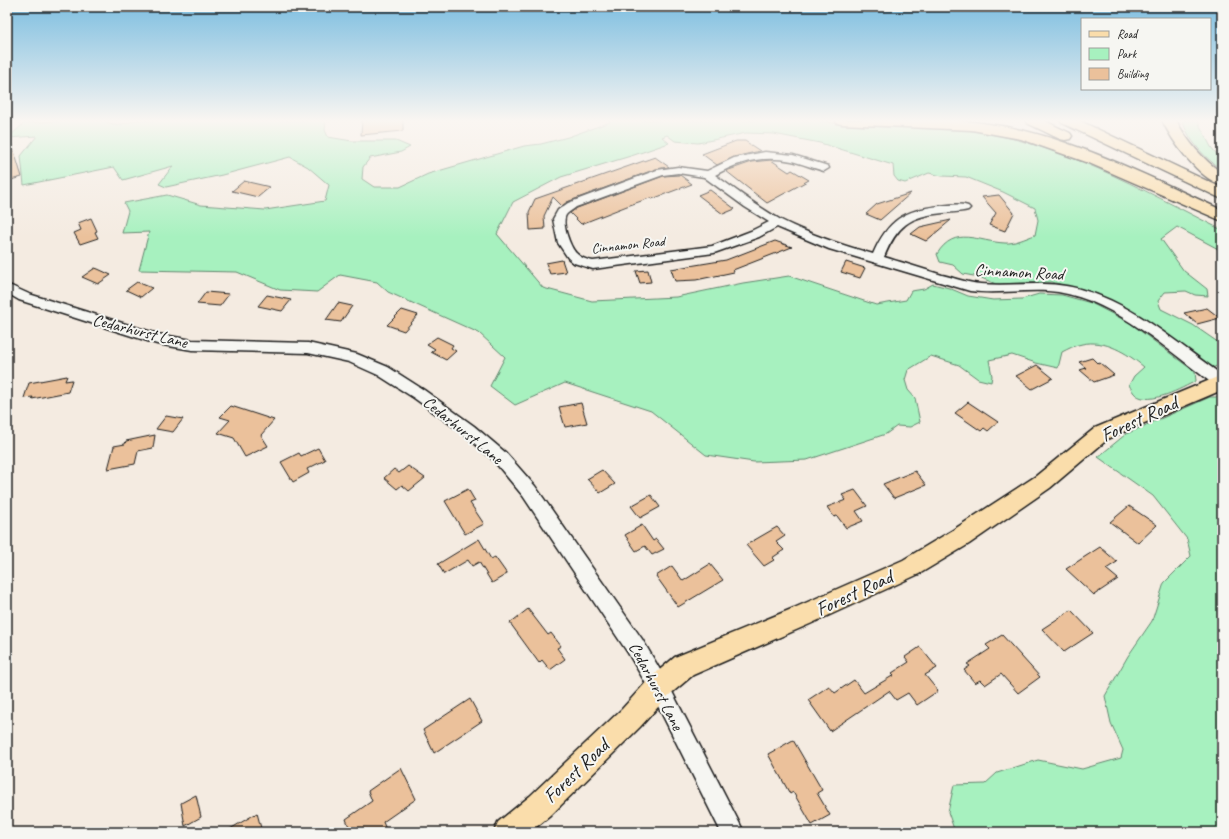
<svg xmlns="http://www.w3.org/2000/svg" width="1229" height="839" font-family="Caveat,sans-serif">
	<rect width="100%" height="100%" fill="#f4ebe1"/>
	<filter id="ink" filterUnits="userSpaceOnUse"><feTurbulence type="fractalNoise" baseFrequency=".025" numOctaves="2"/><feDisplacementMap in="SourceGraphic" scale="8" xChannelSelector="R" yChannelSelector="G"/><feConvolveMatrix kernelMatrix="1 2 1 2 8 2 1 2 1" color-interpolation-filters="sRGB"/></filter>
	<g filter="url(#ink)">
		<path fill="#a7f1bf" stroke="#62866e" d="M72,120H107V122C115,126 127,124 135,120H326L325,130L328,137L352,141H396L410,147L401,152L370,158L363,167L362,179L374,187H400L428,174L524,146L541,144L568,137L610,122L608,120H817C868,131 916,123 966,130C1058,141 1141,189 1222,230V251L1177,227L1161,239L1184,271L1207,289L1208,296L1195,295L1186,291L1165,292L1158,301L1161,309L1193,325L1222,345V364L1212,368L1133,312L1096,295L1052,282L996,284L979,277L963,274L953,265L940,262L937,254C955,225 978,242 1005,243C1014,244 1026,238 1035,235L1038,220L1035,208L1003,192L966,177L942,176L929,173L905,183L898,181L894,176L893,165L820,143L774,134L746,133L698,143L675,141L667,135L662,137L669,143L634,155L561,177L513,202L497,234L543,288L592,301L676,297L743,283L789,276L876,305L906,300L911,291L924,289L933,284L949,288L968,296L993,300L1022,299L1039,294L1062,295L1091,303L1130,323L1195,372L1196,381C1182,388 1150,406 1136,395C1133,393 1131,388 1129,385L1134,376L1144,367C1127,353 1105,339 1082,344C1075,345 1068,349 1062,352L1058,368L1036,363L1012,355L989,360L992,376L991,382L978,379L959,365L931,356L908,370L905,380L908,390L915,398L920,422L910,427L897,426L886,434L807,460L754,462L706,455L651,411L565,383L515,405L490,386L505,357L479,333L388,292L377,282L340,275L317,292L280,290L237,272L139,270L149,232L122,233L128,211L124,203L167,195L201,205L265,210L325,201L329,185L308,167L290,157L222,175L166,187L159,184L173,166L123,180L114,167L24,185L21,156L37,136L8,138L24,123Z
			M1182,120H1198L1199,124L1211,147L1222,161V170C1204,157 1189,141 1182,120Z
			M1210,397H1222V832H955L948,812L954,785L985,784L997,773L1038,760L1082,769L1121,758L1123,750L1111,723L1105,696L1128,656L1152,621L1164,583L1191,556L1187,539L1153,496L1098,457L1126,434Z"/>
		<path fill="#ebc19b" stroke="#1c1c1c" d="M362,120H403V131L361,135Z
			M7,138H10L22,177L7,181Z
			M736,141H745L760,151L734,157L717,165L702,154Z
			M655,157L669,167L656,169L567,202L562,206L553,197L544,216L545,229L530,230L529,212L535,199Z
			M771,160L789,172L792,170L809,180L767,203L726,171L752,162Z
			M680,175L692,184L652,199L650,198L627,206L581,224L570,213L577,208L663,176Z
			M244,181L270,187L258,197L232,191Z
			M710,190L735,209L723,214L698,195Z
			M911,193L880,220L866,214L877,204Z
			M999,195L1014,213L1005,231L989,225L996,213L982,197Z
			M91,218L97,231L95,232L98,238L80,244L74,233L81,230L78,223Z
			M951,220L926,241L911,234L920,227Z
			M775,241L792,247L733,270L734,272L696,280L675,281L671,269L726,260Z
			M562,260L566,272L550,274L546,263Z
			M846,262L865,268L860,278L841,272Z
			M95,268L98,269L111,275L98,284L82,277Z
			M648,270L651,282L640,283L636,271Z
			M137,282L152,288L141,297L126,290Z
			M206,292L229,294L220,306L197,304Z
			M267,295L291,300L282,311L258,306Z
			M338,303L352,306L341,322L326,320Z
			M1207,308L1220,318L1197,324L1184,313Z
			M402,310L418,315L404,331L387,325Z
			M437,337L453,345L451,348L456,351L446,360L431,352L435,349L427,344Z
			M1092,358L1098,364L1100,363L1114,375L1094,382L1080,370L1086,368L1079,362Z
			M1037,365L1053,378L1032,389L1016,376Z
			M67,376L65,381L72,380L68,392L32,399L33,397L24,398L29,383Z
			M968,402L998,422L988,431L984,428L981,431L955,413Z
			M581,403L587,423L565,427L559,407Z
			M231,406L274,420L261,435L268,446L245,457L234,438L218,433L230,420L220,417Z
			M166,416L183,419L173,432L156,429Z
			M155,435L153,448L138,451L135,464L108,469L114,446L125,444L126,441Z
			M318,448L325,460L307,469L309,473L293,482L281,462L299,453L301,456Z
			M408,466L425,478L409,491L402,485L397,489L384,478L394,469L399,473Z
			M602,470L615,484L600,493L587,479Z
			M915,471L926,485L894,498L883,484Z
			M468,489L475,501L470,503L484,524L465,534L445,501Z
			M855,490L867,506L856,511L863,521L846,528L837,516L834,517L827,507L846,500L842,495Z
			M651,495L660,507L640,518L631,506Z
			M1129,506L1157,525L1138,543L1110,522Z
			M642,525L653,541L656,539L664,549L652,555L645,546L636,551L625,535Z
			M777,527L785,536L776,542L784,550L772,558L774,560L764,566L746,545Z
			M479,539L491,559L495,557L507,574L492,583L479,562L472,566L468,560L444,574L438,564Z
			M1100,547L1117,562L1106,569L1118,579L1094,595L1066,569Z
			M710,564L723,580L678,607L656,576L672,566L683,581Z
			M528,609L548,635L551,633L561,646L557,648L565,659L550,670L542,660L539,663L510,623Z
			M1071,610L1093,633L1064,652L1042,629Z
			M1002,635L1040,677L1018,693L1001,674L985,685L980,680L975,683L964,670L970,666L967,664L990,649L986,645Z
			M920,647L937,668L925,675L938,691L917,705L908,693L896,700L889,691L830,731L808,700L829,686L835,693L854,680L864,693L894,675L892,673L909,662L905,657Z
			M470,699L482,721L434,753L423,730Z
			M793,740L822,790L817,793L830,815L812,825L793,792L790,794L768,754Z
			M401,768L416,799L383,822L387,832H351L346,819L372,801L368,791Z
			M196,795L201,817L185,826L181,803Z
			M257,813L262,832H225Z"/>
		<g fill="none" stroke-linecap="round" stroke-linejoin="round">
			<g stroke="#1c1c1c" stroke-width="3">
				<path id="minor" d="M765,152L793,155L828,166L829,168L824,171C813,168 803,164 792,161C763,155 740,161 715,175C737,191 758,207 781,220C811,235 842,245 873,254C888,220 904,210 940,206C949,205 959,203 968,206L970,208L968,210C960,212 952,212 943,213C909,216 897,226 884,257C904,263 923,269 942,275C955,278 967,283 981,284C1015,287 1049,279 1083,290C1135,305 1178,344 1222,375V387L1216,386C1170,352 1116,301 1058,292C1029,288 999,295 970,291L829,249L777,227L759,237L714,253L593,269L574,263L568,258L558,243L553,219L558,210L568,203L657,170L678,167L707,171L734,158ZM678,173L704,177L745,207L769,222L751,231L712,246L593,261C587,260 581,258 576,253C570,247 561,223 566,215C568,212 573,210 576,207L663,175Z
					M7,284L29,294L158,334L192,340L308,343L357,354L388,367L424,390L474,426L506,453L535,486L642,639L666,680L744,832H721L652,694L628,653L523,496L494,461L464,434L414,398L378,375L349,362L308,353L192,350L157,344L19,300L7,293Z"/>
			</g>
			<g stroke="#1c1c1c" stroke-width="3">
				<path id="major" d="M1222,375V390L1109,438L1050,488L969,544L919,574L810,624L693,675L668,696L640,727L550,816L530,832H494L498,822L530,796L622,709L650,678L675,657L794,608L903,560L953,530L1036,476L1095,428Z"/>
			</g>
			<g stroke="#1c1c1c" stroke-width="3">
				<path id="highway" d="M835,120C886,120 939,117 989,124C1067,134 1151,178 1222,210V221L1089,163L1021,139L972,130L842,124L837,123Z
					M1025,120H1043L1070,133L1072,136L1070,139L1065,140L1060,139L1027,123Z
					M1060,120H1078L1222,188V199L1062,123Z
					M1162,120H1176C1187,141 1202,159 1222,173V185C1199,179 1172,141 1162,120Z"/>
			</g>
			<use href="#minor" fill="#f6f6f2" fill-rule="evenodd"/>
			<use href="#major" fill="#faddab" fill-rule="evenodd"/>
			<use href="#highway" fill="#faddab" fill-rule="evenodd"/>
		</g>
	</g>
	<linearGradient id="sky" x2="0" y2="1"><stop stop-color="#7dbee0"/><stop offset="0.51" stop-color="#faf6f2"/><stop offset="1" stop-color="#faf6f2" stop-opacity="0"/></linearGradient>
	<rect width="1229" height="237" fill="url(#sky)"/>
	<g text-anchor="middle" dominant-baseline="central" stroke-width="4" stroke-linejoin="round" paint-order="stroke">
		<g font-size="14" fill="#1c1c1c" stroke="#f6f6f2">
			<text transform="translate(628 245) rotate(-6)">Cinnamon Road</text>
		</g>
		<g font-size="17" fill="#1c1c1c" stroke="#f6f6f2">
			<text transform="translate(1019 272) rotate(3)">Cinnamon Road</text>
			<text transform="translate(140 331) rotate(14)">Cedarhurst Lane</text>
			<text transform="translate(463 430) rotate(39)">Cedarhurst Lane</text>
			<text transform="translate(656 686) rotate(62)">Cedarhurst Lane</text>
		</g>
		<g font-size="20" fill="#1c1c1c" stroke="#f6f6f2">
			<text transform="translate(1139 419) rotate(-25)">Forest Road</text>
			<text transform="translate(854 593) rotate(-25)">Forest Road</text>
			<text transform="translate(576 771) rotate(-44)">Forest Road</text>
		</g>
	</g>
	<rect width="1229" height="839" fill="none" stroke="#f6f6f2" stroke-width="24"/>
	<rect x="12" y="12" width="1205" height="815" fill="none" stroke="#1c1c1c" stroke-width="1.5" filter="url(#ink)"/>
	<rect x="1081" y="18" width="130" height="72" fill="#f6f6f2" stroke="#9f9f9c"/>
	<rect x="1089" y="31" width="20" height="6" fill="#faddab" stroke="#9f9f9c"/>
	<text x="1117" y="38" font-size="12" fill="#1c1c1c">Road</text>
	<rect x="1089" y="48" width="20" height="12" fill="#a7f1bf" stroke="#9f9f9c"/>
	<text x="1117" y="58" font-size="12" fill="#1c1c1c">Park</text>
	<rect x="1089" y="68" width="20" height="12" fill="#ebc19b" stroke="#9f9f9c"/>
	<text x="1117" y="78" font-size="12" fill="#1c1c1c">Building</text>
</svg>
